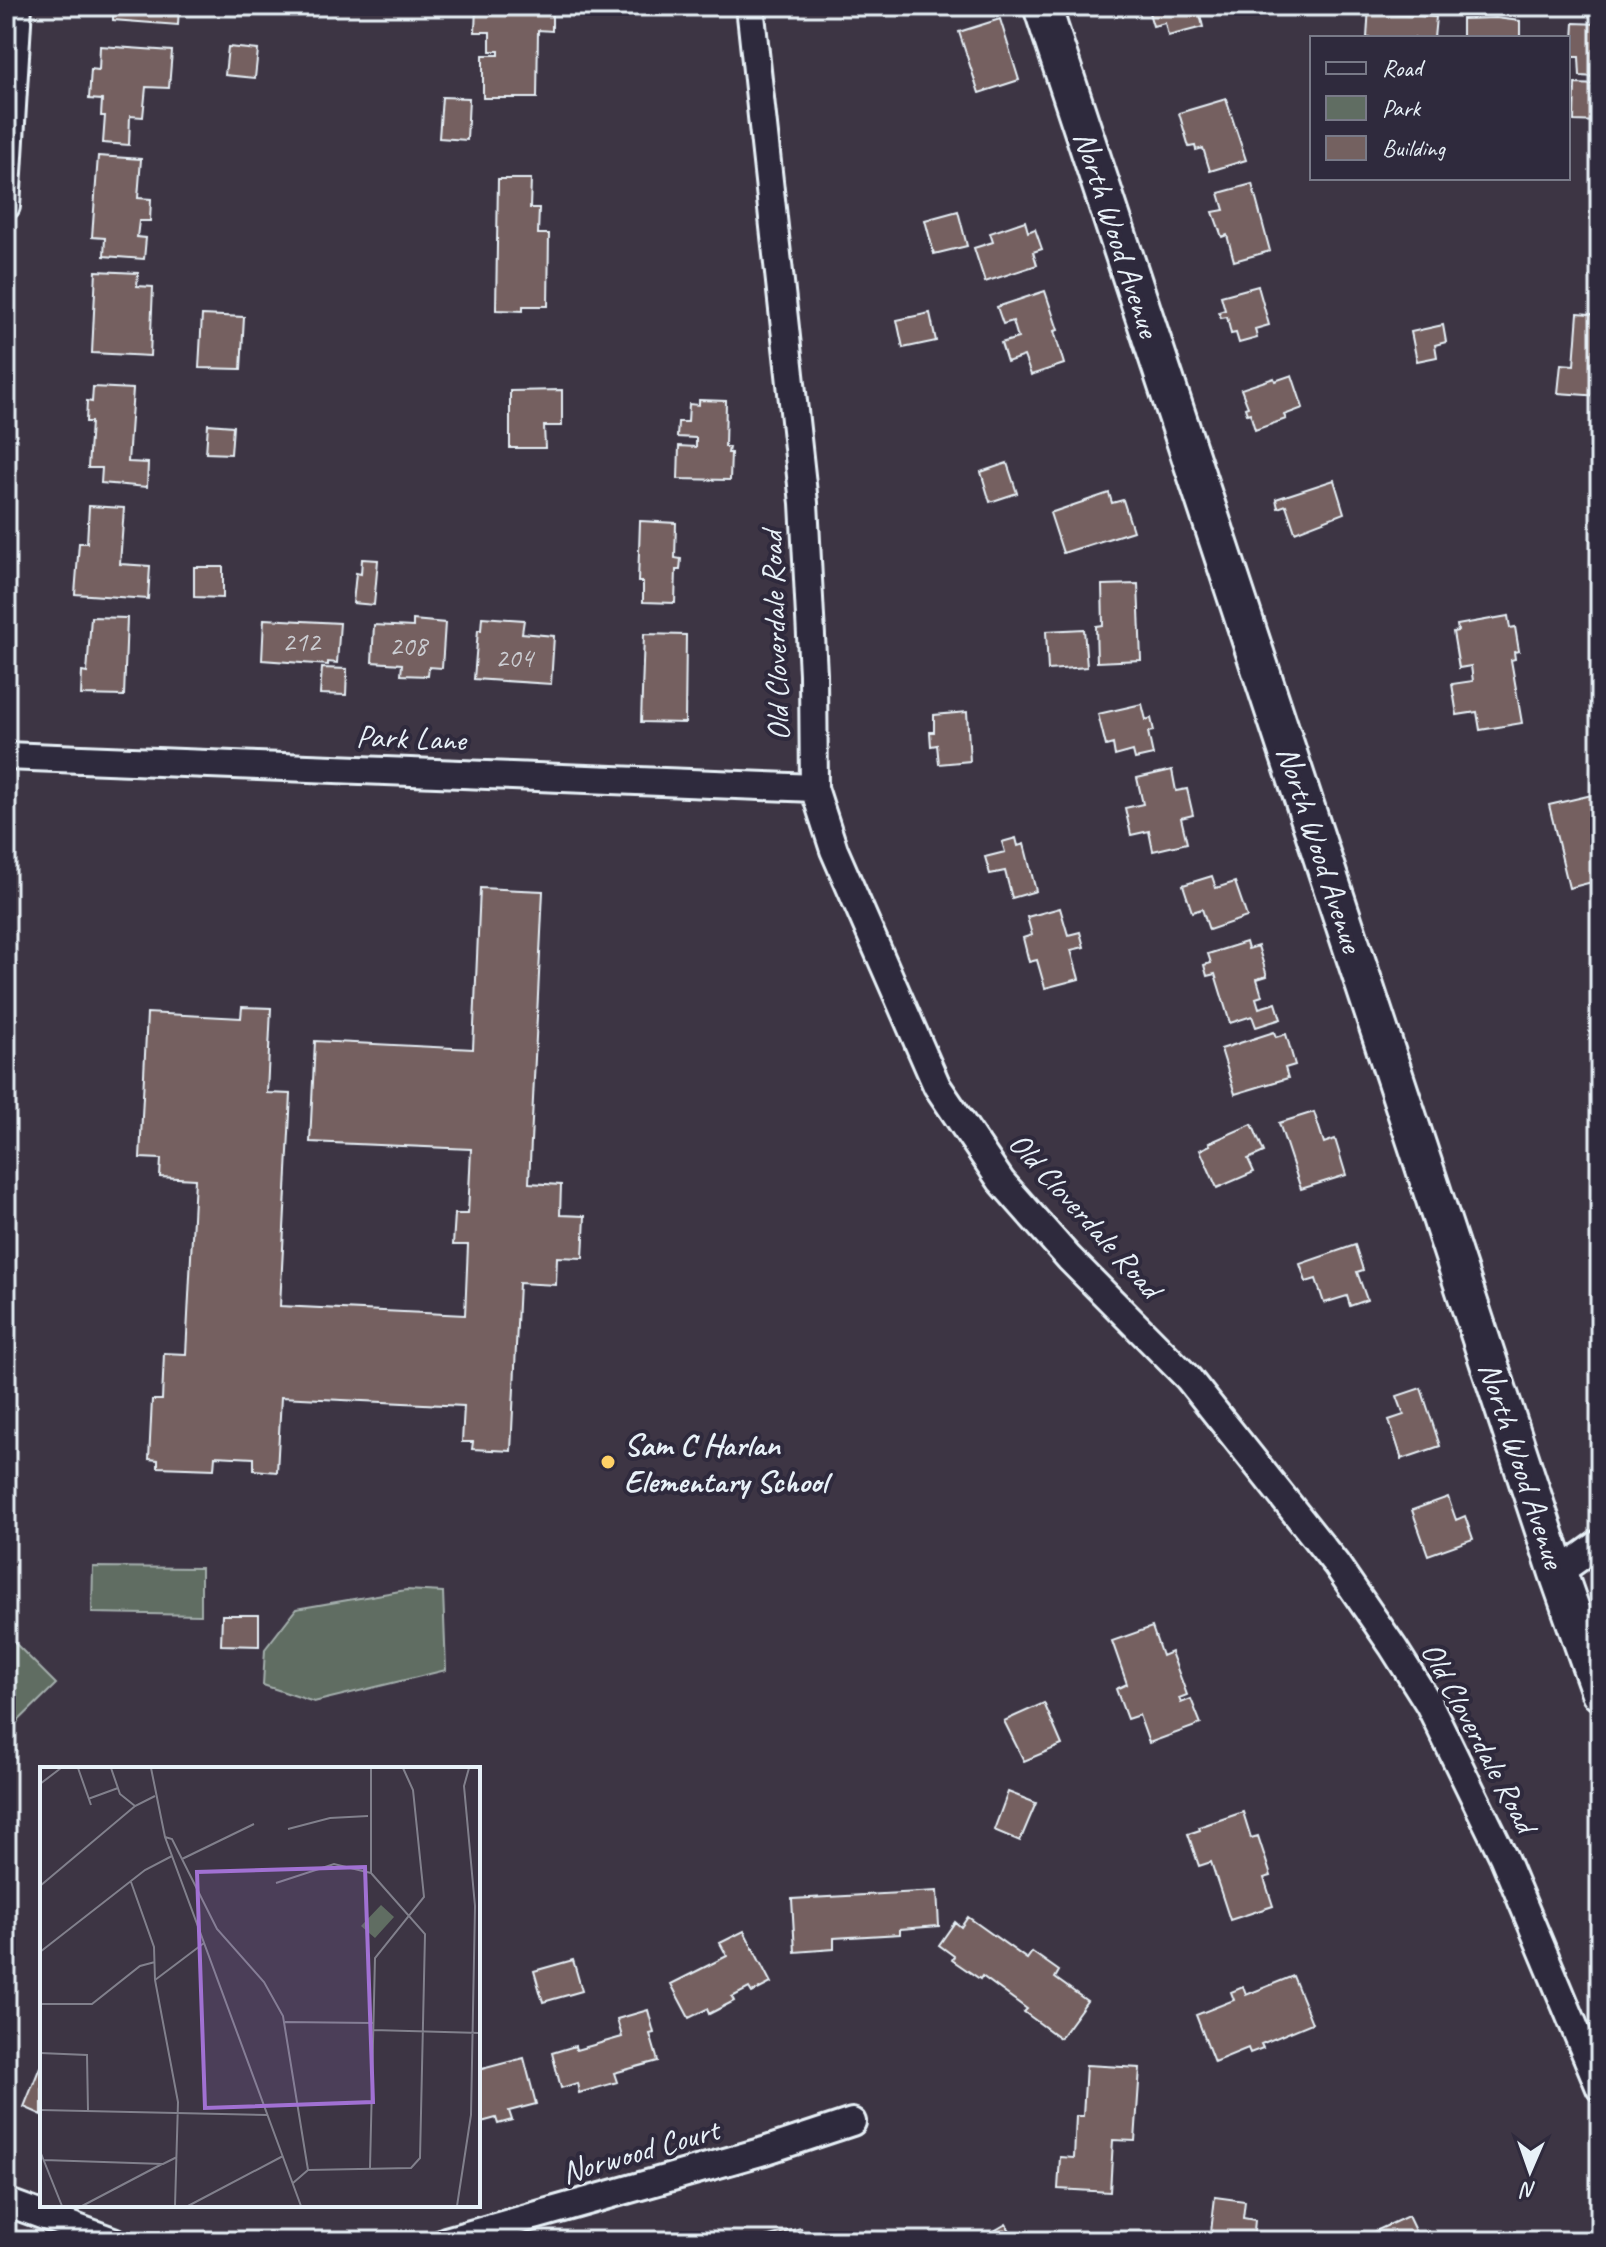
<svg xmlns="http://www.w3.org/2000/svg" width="1606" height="2247" font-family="Caveat,sans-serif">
	<rect width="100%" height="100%" fill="#3d3544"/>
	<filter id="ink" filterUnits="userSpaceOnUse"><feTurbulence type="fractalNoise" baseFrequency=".0125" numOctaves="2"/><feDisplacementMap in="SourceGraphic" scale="16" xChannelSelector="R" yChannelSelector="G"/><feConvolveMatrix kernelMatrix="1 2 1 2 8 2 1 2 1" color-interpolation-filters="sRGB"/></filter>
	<g filter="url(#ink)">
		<path fill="#606d62" stroke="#a4afad" stroke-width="2" d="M93,1567L201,1568V1615L92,1613Z
			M406,1590L443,1592L446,1670L314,1702L263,1685L265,1649L296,1609Z
			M6,1634L56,1684L6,1733Z"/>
		<path fill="#746160" stroke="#e8f1f8" stroke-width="2" d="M113,6H179L178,25L113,20Z
			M476,6H552V31L538,30L537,98H483V55H499V51H490V32H475Z
			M1147,6H1198L1203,27L1168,36L1165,23L1153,26Z
			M1369,6L1389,8V14L1436,17L1434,38H1367Z
			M1496,18L1520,21V38H1462V19Z
			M1000,19L1019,80L979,93L959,32Z
			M1574,23L1600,24V62H1597L1596,77L1580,76L1579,57H1572Z
			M100,46L172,51L169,88L146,87L143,117L130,116L129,145L103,143L105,116H101L102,100L89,99L91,69L99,70Z
			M228,47L258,50L255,78L225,75Z
			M1575,84L1600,85V122L1574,121Z
			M442,97L469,98L467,140L439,138Z
			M1226,99L1246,160L1210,171L1203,148L1196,150L1195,146L1189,147L1179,113Z
			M98,156L141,159L138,198L151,199L150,221H139L137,237L146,238L144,259L104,256L105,238L92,237Z
			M498,179H531L530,208H539L538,234H549L548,306H523V311L496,310Z
			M1252,184L1270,251L1234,261L1227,235L1222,237L1213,212L1224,210L1219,193Z
			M958,211L967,246L934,254L925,220Z
			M1025,221L1028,232L1035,229L1042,249L1033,252L1037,265L985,282L974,248L993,242L990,233Z
			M96,271L138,273L137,286L153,287L150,356L92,353Z
			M1258,286L1269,325L1255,329L1257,338L1239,343L1236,333L1231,334L1227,317L1221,318L1219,312L1225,310L1221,296Z
			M1045,291L1058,330L1054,331L1064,364L1031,375L1024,356L1007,362L1001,343L1018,338L1013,321L1003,324L997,307Z
			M930,313L936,341L903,348L897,320Z
			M1578,313L1600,315V396L1558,393L1561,364L1574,365Z
			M202,315L244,317L241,369L199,368Z
			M1443,325L1446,342L1435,345L1437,357L1417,361L1411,332Z
			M1292,375L1303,408L1284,415L1286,419L1255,430L1250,413L1247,414L1245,408L1248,407L1241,389L1274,378L1275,381Z
			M93,387L133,389L128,462L148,463L147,487L101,483L102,468H88L91,422H86L87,401L92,402Z
			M562,390V426H544L545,448H510V391Z
			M699,400L726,401L725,447H729L728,453H731L730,480L678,479L679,446L696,447V438L677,437L678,422H688L689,404L699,405Z
			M208,424L233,426L231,454L206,453Z
			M1007,463L1017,493L990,502L981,472Z
			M1334,480L1344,513L1295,532L1286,505L1278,508L1276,499Z
			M1109,493L1112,503L1123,500L1133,531L1063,553L1050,513Z
			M89,506L124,508L120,564L150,566L148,599L75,594L79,543H87Z
			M640,521L676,523L675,558L681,559L680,570H676L675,603L643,602V582H638Z
			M362,559L378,560L374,605L353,603L356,573L361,574Z
			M194,567H223V598L194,597Z
			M1138,584L1141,660L1097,662L1096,626L1103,625L1102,585Z
			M1508,616L1510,628L1515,627L1519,651L1514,652L1515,659L1511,660L1522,723L1480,730L1477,712L1457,715L1452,684L1473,681L1471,666L1459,668L1453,632L1458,631L1457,625Z
			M91,617L127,618L124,696L81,695L82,672L87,673Z
			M482,617L524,620L522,633L554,636L551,684L474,679L478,630H481Z
			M264,619L340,623L337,663L328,662V665L262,660Z
			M413,620L445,623L442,668L429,667L428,676L401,675L402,664L372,662L374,625L413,627Z
			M1084,629L1087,667L1048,670L1046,631Z
			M644,634L686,635L685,723L641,722Z
			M322,668L347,669L346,695L320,694Z
			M1142,704L1146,720L1151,718L1154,731L1148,732L1153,755L1135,759L1133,751L1115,756L1113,744L1106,746L1098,714Z
			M967,712L970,761L939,764L937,745L931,746L930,732H934V715Z
			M1172,770L1176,791L1187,789L1193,815L1181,818L1187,843L1153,851L1149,831L1131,835L1125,808L1143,804L1137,778Z
			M1592,795L1600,829V880L1569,888L1549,805Z
			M1016,838L1018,846L1024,844L1036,891L1012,898L1005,871L990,874L985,857L1005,852L1002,842Z
			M1212,876L1216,888L1235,882L1247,917L1209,930L1202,909L1192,912L1183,885Z
			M480,888L543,891L529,1183L561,1185L560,1215L585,1216L583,1258L557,1257L556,1285L519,1283L511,1451L472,1449L473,1442H462L464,1406L281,1397L277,1472L254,1470V1458L215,1456L214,1469L158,1467V1460L149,1459L152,1400H162L164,1353L186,1354L195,1179L160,1177L161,1159L140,1158L147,1013L241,1018L242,1007L271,1008L267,1093L291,1094L280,1306L465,1315L468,1245H453L455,1214H468L471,1149L310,1142L315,1041L473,1049Z
			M1060,908L1068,935L1080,932L1084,947L1071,950L1079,979L1045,988L1037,960L1029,962L1023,938L1032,935L1027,917Z
			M1246,942L1248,949L1258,946L1267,976L1257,979L1262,996L1256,998L1259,1008L1276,1003L1281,1019L1256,1027L1252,1016L1230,1023L1215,974L1207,976L1204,965L1211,963L1208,954Z
			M1274,1032L1276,1037L1286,1034L1295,1065L1285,1068L1288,1078L1235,1094L1221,1049Z
			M1314,1112L1324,1143L1335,1139L1346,1175L1301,1189L1279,1123Z
			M1252,1124L1264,1152L1248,1159L1254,1172L1217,1188L1200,1150L1210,1145L1209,1143Z
			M1355,1245L1363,1270L1357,1272L1367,1300L1350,1306L1347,1296L1324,1303L1316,1279L1306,1282L1300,1264Z
			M1421,1388L1440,1446L1402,1459L1389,1420L1404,1415L1397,1396Z
			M1448,1497L1456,1520L1465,1516L1473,1539L1428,1555L1412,1510Z
			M222,1615H259V1646L221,1645Z
			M1152,1627L1162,1656L1171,1652L1187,1695L1179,1698L1181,1703L1191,1699L1201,1724L1149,1743L1139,1715L1127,1719L1116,1689L1127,1684L1112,1641Z
			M1044,1703L1062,1745L1024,1761L1004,1721Z
			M1008,1792L1036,1803L1020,1841L994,1830Z
			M1243,1812L1251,1838L1258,1836L1271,1876L1264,1878L1273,1906L1230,1920L1211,1862L1199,1866L1188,1834L1200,1830L1199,1827Z
			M937,1891L939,1926L900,1929V1934L834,1938V1949L795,1952L792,1899Z
			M968,1917L1027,1959L1032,1952L1059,1971L1055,1978L1087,2001L1060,2038L1024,2012L1027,2009L982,1976L980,1979L952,1960L954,1956L939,1945L955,1922L961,1927Z
			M744,1931L771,1983L752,1993L749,1988L732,1997L734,2001L709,2014L707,2009L689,2018L671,1984L727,1956L720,1943Z
			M573,1960L582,1991L543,2002L534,1971Z
			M1293,1976L1312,2023L1261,2044L1263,2048L1250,2053L1248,2048L1214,2062L1196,2015L1234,2000L1231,1992L1243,1987L1246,1995Z
			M648,2010L654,2033L650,2034L658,2061L614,2073L617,2082L579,2093L577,2083L561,2088L552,2053L575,2046L576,2050L622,2037L617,2019Z
			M524,2058L536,2104L509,2111L512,2120L498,2124L496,2118L478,2123V2070Z
			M1086,2065L1140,2068L1135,2141L1113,2140L1110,2192L1058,2189L1060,2157L1074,2158L1076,2116H1083Z
			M40,2067H42V2115L24,2107Z
			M1215,2197L1245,2201L1243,2218L1255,2220L1253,2241H1210Z
			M1408,2216L1420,2241H1354Z
			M1006,2224L1016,2241H977Z
			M801,2228L804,2238L830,2231L832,2241H762L761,2238Z"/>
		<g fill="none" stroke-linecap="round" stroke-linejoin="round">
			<g stroke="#e8f1f8" stroke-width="32">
				<path id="minor" d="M750,6L804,503L813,674L814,788L834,850L937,1086L1001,1181L1069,1258L1188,1378L1336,1564L1393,1647L1429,1704L1503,1856L1600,2088
					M6,206L18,6
					M6,756L814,788
					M1558,1573L1600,1543
					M6,2202L113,2241
					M446,2241L764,2151L852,2122"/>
			</g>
			<g stroke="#e8f1f8" stroke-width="42">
				<path id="secondary" d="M1042,6L1558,1573L1600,1692"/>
			</g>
			<use href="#minor" stroke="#2f2a3d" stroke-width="26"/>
			<use href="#secondary" stroke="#2f2a3d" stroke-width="36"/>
		</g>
	</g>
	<circle fill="#ffd166" stroke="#2f2a3d" stroke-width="3" cx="608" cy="1462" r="8"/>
	<g text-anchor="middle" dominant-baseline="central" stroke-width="8" stroke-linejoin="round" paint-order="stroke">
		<g font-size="28" fill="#cbcdd2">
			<text x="301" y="641">212</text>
			<text x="408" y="645">208</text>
			<text x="514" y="657">204</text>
		</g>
		<g font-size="32" fill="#e8f1f8" stroke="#2f2a3d">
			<text transform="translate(1117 234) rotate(72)">North Wood Avenue</text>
			<text transform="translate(775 636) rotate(-92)">Old Cloverdale Road</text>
			<text transform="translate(411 738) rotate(2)">Park Lane</text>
			<text transform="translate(1320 849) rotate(72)">North Wood Avenue</text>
			<text transform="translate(1085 1215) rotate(48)">Old Cloverdale Road</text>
			<text transform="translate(1522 1465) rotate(72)">North Wood Avenue</text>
			<text transform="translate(1479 1737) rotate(62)">Old Cloverdale Road</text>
			<text transform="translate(640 2151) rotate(-16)">Norwood Court</text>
		</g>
		<g font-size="32" font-weight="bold" fill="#e8f1f8" stroke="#2f2a3d" text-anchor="start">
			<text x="624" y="1444">Sam C Harlan<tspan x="624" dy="37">Elementary School</tspan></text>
		</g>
	</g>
	<g transform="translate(40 1767)">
		<rect width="440" height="440" fill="#3d3544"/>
		<path d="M341,138L354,150L335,171L321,159Z" fill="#606d62"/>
		<path fill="none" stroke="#81808c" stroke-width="2" d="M38,1L51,38M71,1L80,27L95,39M111,1L125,70L261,439M0,17L21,1M48,32L78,21M248,62L290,51L328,49M125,70L132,72L177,162L224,215L243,249L268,403M142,92L214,57M91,115L114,180L115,213L138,335L135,439M236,116L294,97L331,106M0,119L95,39L115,29M0,185L105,103L132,89M115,213L164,176M0,237H52L100,199L115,195M245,255L333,256M333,263L440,266M0,286L47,288L48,344M0,343L228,348M0,384L22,439M4,393L123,397L137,390M330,401L335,191L384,130L373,23L363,1M253,416L268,403L371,401L380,391L385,167L331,106V1M42,439L122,397M148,439L243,389M417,439L431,348L435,139L424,19L429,1"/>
		<path fill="#a171d3" fill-opacity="0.15" stroke="#a171d3" stroke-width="4" d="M325,100L333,335L165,341L157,105Z"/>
		<rect width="440" height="440" fill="none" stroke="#e8f1f8" stroke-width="4"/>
	</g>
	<rect width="1606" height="2247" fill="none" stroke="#2f2a3d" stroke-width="32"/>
	<rect x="16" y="16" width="1574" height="2215" fill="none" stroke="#e8f1f8" stroke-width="3" filter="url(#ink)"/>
	<rect x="1310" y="36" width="260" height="144" fill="#2f2a3d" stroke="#797a88" stroke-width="2"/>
	<rect x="1326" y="62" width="40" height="12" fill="#2f2a3d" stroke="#797a88" stroke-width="2"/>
	<text x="1382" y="76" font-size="24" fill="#e8f1f8">Road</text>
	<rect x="1326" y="96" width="40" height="24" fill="#606d62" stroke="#797a88" stroke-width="2"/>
	<text x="1382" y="116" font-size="24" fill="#e8f1f8">Park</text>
	<rect x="1326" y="136" width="40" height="24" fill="#746160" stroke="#797a88" stroke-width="2"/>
	<text x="1382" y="156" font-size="24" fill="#e8f1f8">Building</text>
	<g transform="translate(1530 2171) rotate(182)" stroke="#2f2a3d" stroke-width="6" paint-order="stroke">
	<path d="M0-6L14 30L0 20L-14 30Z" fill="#e8f1f8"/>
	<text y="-12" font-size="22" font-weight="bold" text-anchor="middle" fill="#e8f1f8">N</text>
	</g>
</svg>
